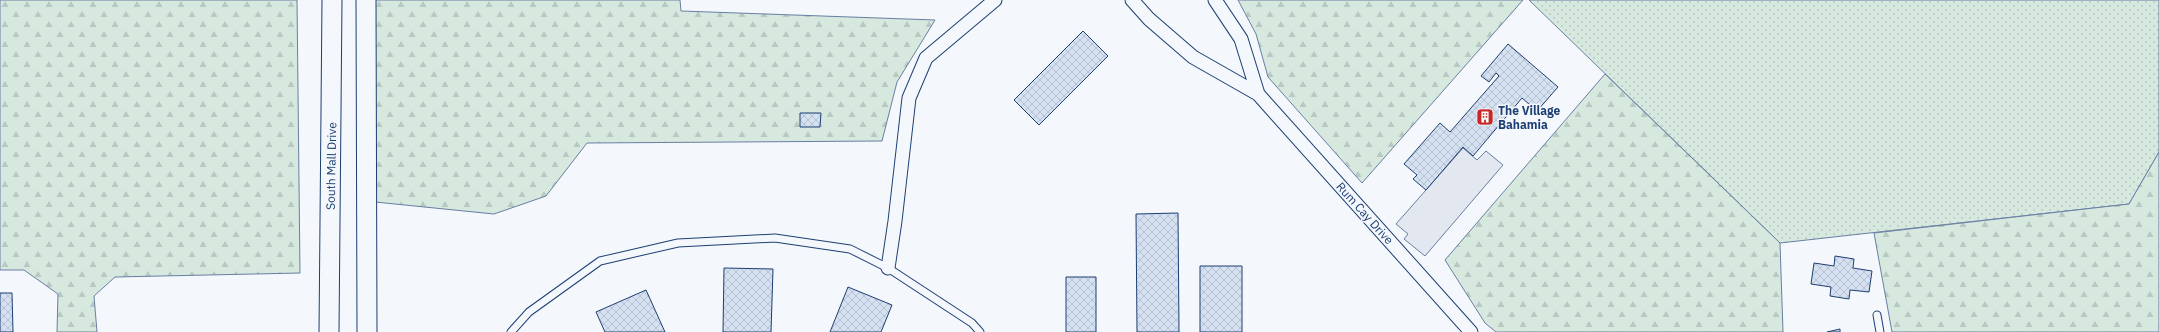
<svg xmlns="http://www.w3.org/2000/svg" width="2159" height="332" font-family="'IBM Plex Sans',sans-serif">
	<defs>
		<pattern id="grass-dots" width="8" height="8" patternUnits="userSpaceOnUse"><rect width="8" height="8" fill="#d7e8df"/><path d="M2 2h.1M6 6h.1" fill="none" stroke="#b8c8c3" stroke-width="1.8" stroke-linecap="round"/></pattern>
		<pattern id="forest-firs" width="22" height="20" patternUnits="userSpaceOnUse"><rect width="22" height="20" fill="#d7e8df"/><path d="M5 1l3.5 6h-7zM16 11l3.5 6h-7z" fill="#b8c8c3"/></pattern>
		<pattern id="building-cross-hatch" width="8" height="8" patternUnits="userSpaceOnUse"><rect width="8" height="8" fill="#d5e0f0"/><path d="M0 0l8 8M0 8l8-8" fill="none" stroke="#b6c1d1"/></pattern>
	</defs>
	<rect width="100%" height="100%" fill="#f4f7fb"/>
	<path fill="url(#grass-dots)" stroke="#687fa3" d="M1529,0H2159V152L2129,204L1780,243Z"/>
	<path fill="url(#forest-firs)" stroke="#687fa3" d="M0,0H297L300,273L115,277L94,296L97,332H57L58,294L24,270H0Z
		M374,0H680L681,11L935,20L897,82L882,141L587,143L546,196L494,214L375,202Z
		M1238,0H1523L1362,183L1268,77L1256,34Z
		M1605,74L1780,243L1783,332H1496L1485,323L1445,260Z
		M2159,152V332H1892L1874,233L2129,204Z"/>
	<path fill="#e3e8f0" stroke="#687fa3" d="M1463,148L1477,160L1486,151L1503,165L1425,256L1404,239L1408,234L1396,224Z"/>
	<path fill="url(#building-cross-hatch)" stroke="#1d3f73" d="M1083,31L1108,56L1039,125L1014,100Z
		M1508,44L1558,87L1537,111L1522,98L1473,156L1463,147L1426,190L1413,179L1417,175L1404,164L1440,123L1450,132L1499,76L1496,73L1489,82L1481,76Z
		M800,113H821L820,127H800Z
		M1178,213L1179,332H1137L1136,214Z
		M1835,256L1854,259L1853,268L1872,271L1869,292L1850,290L1849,299L1830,296L1831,287L1811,284L1814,263L1834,266Z
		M1200,266H1242V332H1200Z
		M724,268L773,269L771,332H723Z
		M1066,277H1096V332H1066Z
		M848,287L892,305L881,332H830Z
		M646,290L665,332H605L596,312Z
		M0,293H12L13,332H0Z
		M1840,329V332H1827Z"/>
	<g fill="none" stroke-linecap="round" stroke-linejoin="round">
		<g stroke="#1d3f73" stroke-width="9">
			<path id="lane" d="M1877,315L1880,332
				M511,332L529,312L600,261L678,243L775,238L850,249L888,268L972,323L980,332"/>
		</g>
		<g stroke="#1d3f73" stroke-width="15">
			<path id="street" d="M1132,0L1149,19L1193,57L1258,94L1471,332
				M1215,0L1241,39L1258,94
				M888,268L895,221L909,98L926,58L995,0"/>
		</g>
		<g stroke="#1d3f73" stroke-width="21">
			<path id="secondary" d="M366,0L367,332
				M329,332L332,0"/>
		</g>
		<use href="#lane" stroke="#f4f7fb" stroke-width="7"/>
		<use href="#street" stroke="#f4f7fb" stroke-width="13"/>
		<use href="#secondary" stroke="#f4f7fb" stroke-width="19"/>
	</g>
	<defs>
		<g id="building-square" transform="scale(0.9)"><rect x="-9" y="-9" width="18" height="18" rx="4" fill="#c62828" stroke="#f4f7fb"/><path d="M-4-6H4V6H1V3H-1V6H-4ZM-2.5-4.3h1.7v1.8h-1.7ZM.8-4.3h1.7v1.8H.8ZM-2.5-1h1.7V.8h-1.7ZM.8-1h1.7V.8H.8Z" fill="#fff"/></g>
	</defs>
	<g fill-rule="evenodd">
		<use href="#building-square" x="1485" y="117"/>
	</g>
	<g text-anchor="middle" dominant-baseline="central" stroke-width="3" stroke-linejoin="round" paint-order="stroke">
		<g font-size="12" font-weight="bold" fill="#1d3f73" stroke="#f4f7fb" text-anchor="start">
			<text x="1498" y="110">The Village<tspan x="1498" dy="14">Bahamia</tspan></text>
		</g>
		<g font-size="12" fill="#1d3f73" stroke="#f4f7fb">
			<text transform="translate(331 166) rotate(-89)">South Mall Drive</text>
			<text transform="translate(1365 213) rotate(48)">Rum Cay Drive</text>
		</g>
	</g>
</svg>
